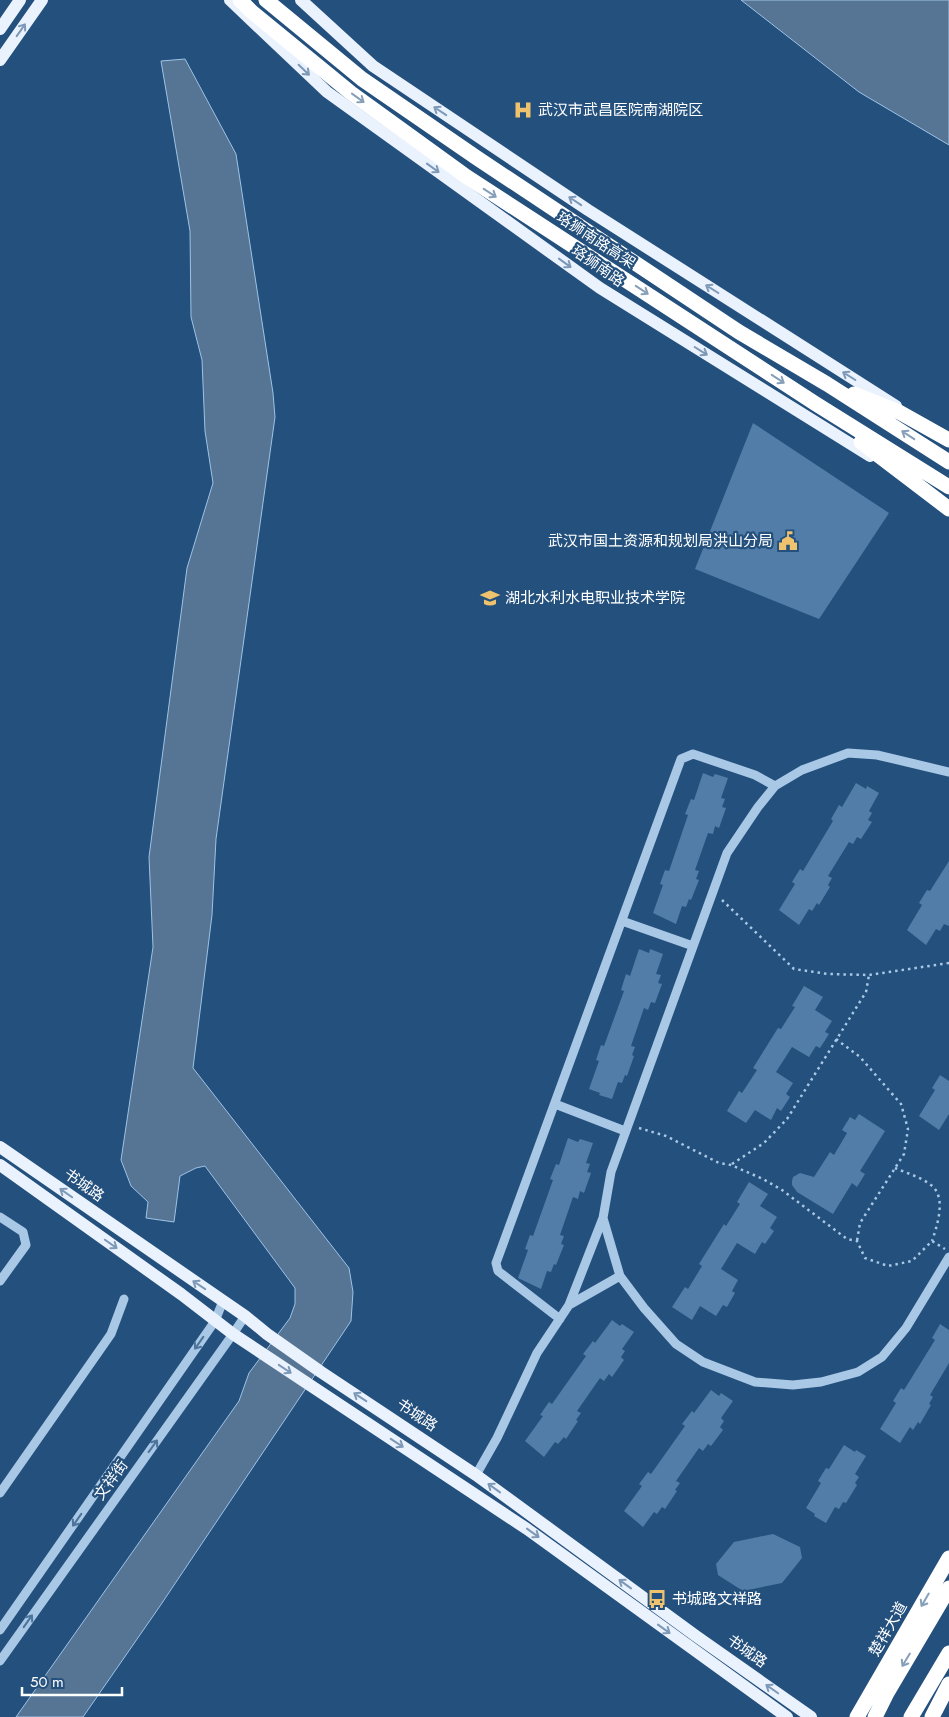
<svg xmlns="http://www.w3.org/2000/svg" width="949" height="1717" font-family="Jost,'Noto Sans SC',sans-serif">
	<rect width="100%" height="100%" fill="#24507d"/>
	<path fill="#567595" stroke="#9dc3e6" d="M741,0H949V145L859,92Z
		M185,59L236,154L273,393L275,417L216,839L212,915L193,1068L349,1268L353,1292L351,1321L160,1606L83,1717H16L239,1401L249,1373L290,1318L295,1304V1288L205,1166L196,1168L180,1176L174,1222L146,1218L148,1202L131,1186L121,1160L153,947L149,857L187,568L213,483L205,431L202,360L191,317L190,231L161,61Z"/>
	<path fill="#517da8" d="M753,423L889,513L819,619L695,569Z
		M703,773L713,777L715,774L728,778L721,798L725,799L722,807L726,808L719,828L715,826L713,834L708,833L695,870L699,871L696,879L699,880L691,900L689,899L686,907L682,906L676,924L653,913L663,885L660,884L665,870L669,871L688,815L685,814L691,799L694,800Z
		M856,783L866,789L867,786L879,793L869,811L872,813L868,820L872,822L861,839L857,837L853,844L849,842L828,876L832,878L828,885L830,887L819,905L817,903L812,911L809,909L799,925L779,910L795,884L792,882L800,869L803,871L833,821L831,819L839,805L842,807Z
		M949,861V926L944,924L940,931L936,929L926,945L907,930L922,905L919,903L927,890L930,891Z
		M639,949L649,953L650,949L663,954L656,974L661,975L658,983L662,984L655,1003L651,1002L648,1010L644,1008L631,1046L635,1047L632,1055L634,1056L627,1076L625,1075L622,1083L618,1082L612,1099L599,1095L600,1093L589,1089L599,1061L596,1060L601,1045L604,1046L624,991L621,990L626,974L630,976Z
		M804,986L823,997L815,1010L832,1021L825,1032L829,1034L820,1048L816,1046L809,1057L792,1047L776,1072L793,1083L786,1094L790,1097L781,1111L777,1108L771,1120L755,1110L746,1123L727,1111L739,1091L742,1093L757,1070L753,1068L778,1028L781,1029L795,1007L792,1006Z
		M940,1075L949,1081V1114L939,1130L919,1116L935,1090L932,1088Z
		M859,1114L885,1131L860,1171L865,1174L857,1187L852,1183L833,1214L797,1192L792,1185V1181L793,1177L800,1173L814,1177L830,1152L834,1155L847,1133L842,1130L850,1117L855,1120Z
		M568,1138L578,1142L580,1139L593,1143L586,1163L590,1164L587,1172L591,1173L584,1193L580,1191L578,1199L573,1197L560,1235L564,1236L561,1244L564,1245L556,1265L554,1264L551,1272L547,1271L541,1289L518,1278L528,1250L525,1249L530,1235L533,1236L553,1180L550,1179L556,1164L559,1165Z
		M749,1182L768,1194L760,1206L777,1217L770,1228L774,1231L765,1244L762,1242L755,1254L737,1243L721,1269L738,1280L732,1291L735,1293L727,1307L723,1305L716,1316L700,1306L692,1320L672,1307L685,1287L688,1289L702,1266L699,1264L724,1224L726,1226L740,1204L737,1202Z
		M612,1320L620,1326L622,1324L634,1332L622,1349L625,1351L621,1357L624,1360L612,1377L609,1374L604,1381L600,1378L577,1411L581,1413L576,1420L578,1421L566,1439L564,1437L558,1444L555,1442L544,1457L525,1441L543,1416L540,1415L549,1402L552,1404L586,1356L583,1354L593,1341L595,1343Z
		M940,1324L949,1330V1363L930,1395L933,1397L929,1404L931,1405L920,1424L918,1422L913,1430L910,1427L900,1443L880,1429L896,1403L893,1401L901,1388L904,1390L935,1340L932,1338Z
		M711,1390L719,1396L721,1393L733,1401L721,1418L724,1421L720,1427L723,1430L711,1446L708,1444L703,1451L699,1448L676,1481L680,1483L675,1490L677,1491L665,1509L662,1507L657,1514L654,1512L643,1527L624,1511L642,1486L639,1484L648,1472L651,1474L685,1426L682,1424L692,1411L694,1413Z
		M844,1445L855,1452L856,1450L866,1456L855,1474L859,1477L855,1483L857,1485L846,1503L843,1502L839,1509L835,1507L826,1523L814,1516L815,1514L806,1508L821,1483L818,1481L826,1468L829,1469Z
		M773,1534L800,1547L802,1558L782,1583L743,1591L718,1575L716,1564L734,1542Z"/>
	<g fill="none" stroke-linecap="round" stroke-linejoin="round">
		<path stroke="#a9c8e5" stroke-width="2.5" stroke-dasharray="2.5 4" stroke-linecap="butt" d="M722,900L794,969L828,974L869,975L949,963
			M836,1039L860,1057L901,1104L908,1129L904,1154L860,1223L857,1241
			M639,1128L666,1136L719,1163L731,1165L763,1179L782,1190L847,1239L857,1241L865,1258L888,1266L912,1261L932,1241L945,1249
			M732,1164L764,1143L787,1119L866,992L869,975
			M895,1168C906,1173 921,1177 931,1185C947,1197 937,1226 932,1241"/>
		<path stroke="#a9c8e5" stroke-width="9" d="M622,921L693,946
			M555,1104L625,1131
			M0,1217L23,1232L26,1245L0,1281
			M603,1218L620,1276L644,1308L676,1344L703,1362L755,1382L793,1385L821,1382L858,1372L882,1357L906,1328L949,1257
			M569,1305L620,1276
			M560,1319L498,1271L496,1263L681,759L693,754L755,775L775,786
			M476,1475L497,1438L537,1353L569,1305L603,1218L611,1172L727,853L758,807L775,786L802,770L848,753L877,755L949,772
			M0,1493L111,1334L124,1299
			M0,1630L215,1321L223,1301
			M0,1661L233,1334L245,1316"/>
		<path stroke="#eaf2fd" stroke-width="12" d="M230,0L327,92L600,288L870,456
			M301,0L373,66L588,210L896,406
			M0,29L20,0
			M0,60L42,0
			M0,1147L245,1316L267,1334L321,1372L476,1475L696,1636L811,1717
			M0,1165L181,1294L233,1334L527,1529L787,1717"/>
		<path stroke="#fff" stroke-width="15" d="M240,0L252,12L351,93L467,177L816,404L949,487
			M266,0L362,79L477,158L739,332L827,384L949,462
			M854,394L899,412L949,440
			M861,442L949,509
			M857,1717L949,1558
			M875,1717L887,1693L949,1588
			M911,1717L949,1653
			M932,1717L949,1684"/>
	</g>
	<defs><path id="oneway-shaft" d="M-6 0H5M1.5-3L5.5 0L1.5 3" fill="none" stroke-width="1.6" stroke-linecap="round" stroke-linejoin="round" transform="scale(1.25)"/></defs>
	<g stroke="#7d99b7">
		<use href="#oneway-shaft" transform="translate(21 30) rotate(-55)"/>
		<use href="#oneway-shaft" transform="translate(304 70) rotate(44)"/>
		<use href="#oneway-shaft" transform="translate(440 111) rotate(-146)"/>
		<use href="#oneway-shaft" transform="translate(433 168) rotate(36)"/>
		<use href="#oneway-shaft" transform="translate(575 201) rotate(-146)"/>
		<use href="#oneway-shaft" transform="translate(565 263) rotate(36)"/>
		<use href="#oneway-shaft" transform="translate(712 289) rotate(-148)"/>
		<use href="#oneway-shaft" transform="translate(701 351) rotate(32)"/>
		<use href="#oneway-shaft" transform="translate(849 376) rotate(-148)"/>
		<use href="#oneway-shaft" transform="translate(66 1193) rotate(-145)"/>
		<use href="#oneway-shaft" transform="translate(111 1244) rotate(35)"/>
		<use href="#oneway-shaft" transform="translate(199 1285) rotate(-146)"/>
		<use href="#oneway-shaft" transform="translate(285 1369) rotate(34)"/>
		<use href="#oneway-shaft" transform="translate(360 1397) rotate(-147)"/>
		<use href="#oneway-shaft" transform="translate(397 1443) rotate(33)"/>
		<use href="#oneway-shaft" transform="translate(494 1488) rotate(-144)"/>
		<use href="#oneway-shaft" transform="translate(533 1533) rotate(36)"/>
		<use href="#oneway-shaft" transform="translate(625 1584) rotate(-144)"/>
		<use href="#oneway-shaft" transform="translate(664 1629) rotate(36)"/>
		<use href="#oneway-shaft" transform="translate(772 1689) rotate(-145)"/>
	</g>
	<g stroke="#879fb8">
		<use href="#oneway-shaft" transform="translate(358 98) rotate(36)"/>
		<use href="#oneway-shaft" transform="translate(490 193) rotate(33)"/>
		<use href="#oneway-shaft" transform="translate(642 290) rotate(33)"/>
		<use href="#oneway-shaft" transform="translate(778 379) rotate(33)"/>
		<use href="#oneway-shaft" transform="translate(908 435) rotate(-147)"/>
		<use href="#oneway-shaft" transform="translate(925 1600) rotate(120)"/>
		<use href="#oneway-shaft" transform="translate(906 1660) rotate(121)"/>
	</g>
	<g stroke="#4c749c">
		<use href="#oneway-shaft" transform="translate(199 1343) rotate(125)"/>
		<use href="#oneway-shaft" transform="translate(153 1446) rotate(-54)"/>
		<use href="#oneway-shaft" transform="translate(77 1520) rotate(125)"/>
		<use href="#oneway-shaft" transform="translate(28 1621) rotate(-55)"/>
	</g>
	<defs>
		<g id="hospital-bare" transform="scale(1.5)"><path d="M-5-5h3v3.5h4V-5h3V5h-3V1.5h-4V5h-3Z" fill="#efc26d" stroke="#24507d" stroke-width="2.5" paint-order="stroke"/></g>
		<g id="civic-bare" transform="scale(1.5)"><path d="M-.6-6.5H3V-4.5H.6V-3L4-1V1h2V6H-6V1h2V-1L-.6-3ZM-1.2 2.5V6h2.4V2.5Z" fill="#efc26d" stroke="#24507d" stroke-width="2.5" paint-order="stroke"/></g>
		<g id="university-bare" transform="scale(1.5)"><path d="M0-5L7-2L0 1L-7-2ZM-4 1L0 2.5L4 1V4Q0 6-4 4Z" fill="#efc26d" stroke="#24507d" stroke-width="2.5" paint-order="stroke"/></g>
		<g id="bus-bare" transform="scale(1.5)"><path d="M-5-6H5V4H4V6H2V4H-2V6H-4V4H-5ZM-3.5-4V0h7V-4ZM-3.5 1.2v1.5H-2V1.2ZM2 1.2v1.5H3.5V1.2Z" fill="#efc26d" stroke="#24507d" stroke-width="2.5" paint-order="stroke"/></g>
	</defs>
	<g fill-rule="evenodd">
		<use href="#hospital-bare" x="523" y="110"/>
		<use href="#civic-bare" x="788" y="541"/>
		<use href="#university-bare" x="490" y="598"/>
		<use href="#bus-bare" x="657" y="1599"/>
	</g>
	<g text-anchor="middle" dominant-baseline="central" stroke-width="4.5" stroke-linejoin="round" paint-order="stroke">
		<g font-size="15" fill="#fff" stroke="#24507d" text-anchor="start">
			<text x="538" y="110">武汉市武昌医院南湖院区</text>
			<text x="773" y="541" text-anchor="end">武汉市国土资源和规划局洪山分局</text>
			<text x="505" y="598">湖北水利水电职业技术学院</text>
			<text x="672" y="1599">书城路文祥路</text>
		</g>
		<g font-size="15" fill="#fff" stroke="#24507d">
			<text transform="translate(596 240) rotate(33)">珞狮南路高架</text>
			<text transform="translate(598 266) rotate(35)">珞狮南路</text>
			<text transform="translate(84 1185) rotate(35)">书城路</text>
			<text transform="translate(417 1415) rotate(34)">书城路</text>
			<text transform="translate(111 1480) rotate(-54)">文祥街</text>
			<text transform="translate(888 1629) rotate(-60)">楚祥大道</text>
			<text transform="translate(747 1651) rotate(35)">书城路</text>
		</g>
	</g>
	<path d="M22 1687v8h100v-8" fill="none" stroke="#ffffff" stroke-width="2.5"/>
	<text x="30" y="1687" font-size="15" fill="#ffffff" stroke="#24507d" stroke-width="4" paint-order="stroke">50 m</text>
</svg>
